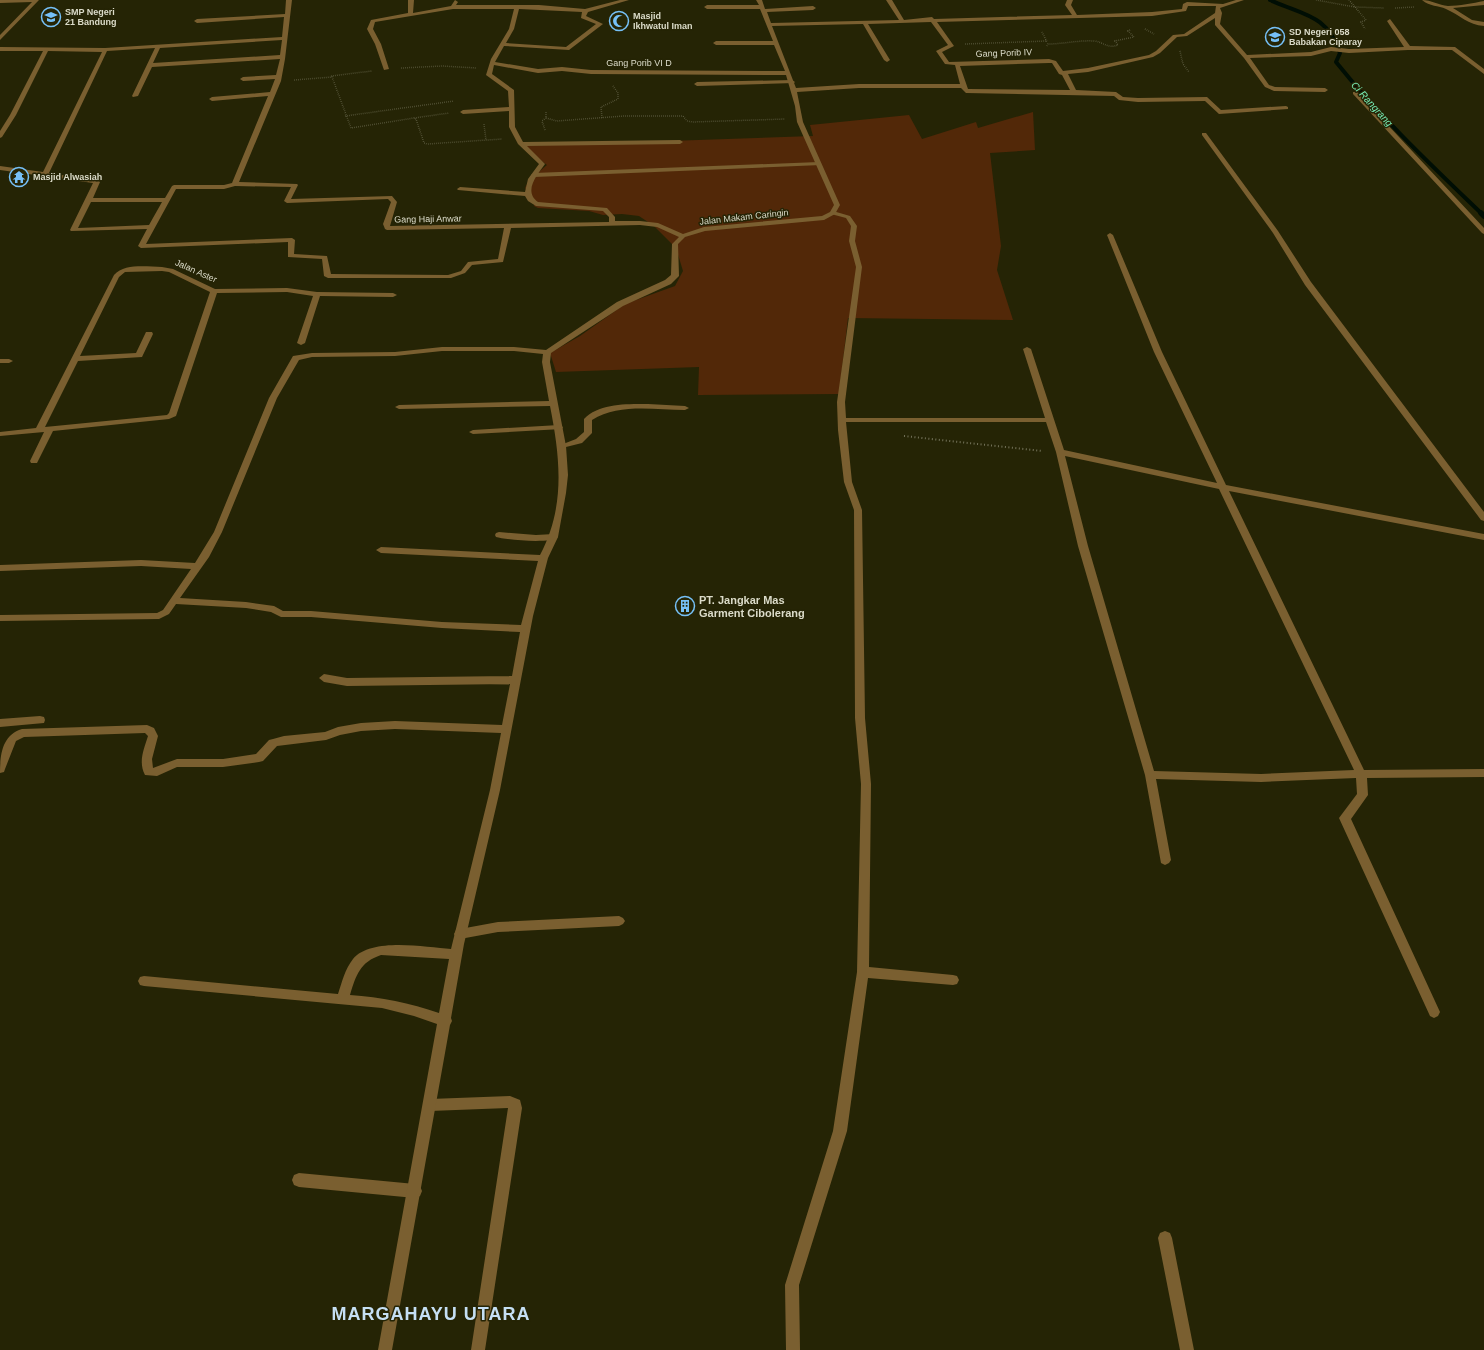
<svg xmlns="http://www.w3.org/2000/svg" width="1484" height="1350" font-family="Helvetica,sans-serif">
	<rect width="100%" height="100%" fill="#252405"/>
	<path fill="#522808" d="M1033,112L1035,150L990,153L1001,246L997,270L1013,320L848,318L839,394L698,395L699,367L556,372L550,353L580,336L625,304L675,286L683,271L676,248L654,226L639,216L622,214L603,215L589,211L538,208L534,206L535,200L525,188L529,180L547,165L522,146L813,136L810,125L909,115L922,139L976,122L978,128Z"/>
	<g fill="none" stroke-linecap="round" stroke-linejoin="round">
		<path stroke="#000e04" stroke-width="4" d="M1270,0C1303,15 1327,14 1340,53L1336,62C1380,117 1431,165 1482,214"/>
		<path stroke="#000e04" stroke-width="5.5" d="M1481,213L1484,216"/>
		<path stroke="#74735a" stroke-width="1.5" stroke-dasharray="0.5 1.5" stroke-linecap="butt" d="M1316,0L1355,7L1366,20L1361,22L1365,29
			M1349,0L1355,7L1384,8
			M1395,8L1414,7
			M615,25L627,26
			M1145,29L1154,34
			M1042,32L1047,42
			M965,44L1046,41
			M1047,46L1048,44C1063,44 1079,40 1094,41C1104,42 1107,49 1118,45L1115,41L1134,37L1128,31L1130,30
			M1180,51L1183,64L1189,72
			M401,68L442,66L476,68
			M331,76L372,71
			M294,80L332,77L351,128L414,118L416,119L424,143L427,144L502,139
			M546,112V118L557,121L624,116H683L687,121L692,122L785,119
			M345,116L454,101
			M414,118L449,113
			M602,118L601,107L618,99V93L613,86
			M484,124L486,140
			M545,130L542,121L546,118"/>
		<path stroke="#74735a" stroke-width="2" stroke-dasharray="1 2.5" stroke-linecap="butt" d="M904,436L1042,451"/>
		<path fill="#7a5f30" fill-rule="evenodd" d="M792,80L795,82L794,83L697,86L694,84L697,82Z
			M1353,92H1357L1484,228V234L1482,233L1353,94Z
			M1202,133H1206L1278,231L1311,282L1484,512V521L1481,520L1305,285L1273,233L1202,135Z
			M819,162L821,163V165L534,177L531,175L534,173Z
			M833,211L850,216L857,226L855,241L862,267L845,402L846,418H1045L1023,349L1027,347L1031,349L1064,450L1217,483L1154,352L1107,235L1110,233L1113,235L1162,352L1226,485L1484,534V540L1229,491L1364,770L1484,769V777L1367,778L1368,795L1351,819L1440,1012L1438,1016L1434,1018L1430,1016L1339,818L1357,794L1356,778L1261,782L1156,779L1171,860L1169,863L1165,865L1161,863L1145,775L1078,546L1056,452L1046,422H846L852,482L862,510L865,718L871,784L869,967L953,975L957,976L959,980L957,984L953,985L868,978L847,1131L799,1285L800,1350H786L785,1285L833,1131L857,972L861,784L855,718L854,510L844,482L838,430L837,402L856,267L849,241L851,226L846,218L831,214L830,213ZM1065,456L1219,489L1354,770L1261,774L1154,771L1088,546Z
			M648,404L685,406L689,408L685,410C654,410 619,403 592,420V433L582,443L562,448L558,446L576,439L584,432V419C599,403 628,404 648,404Z
			M559,425L563,427L562,429L473,434L469,432L473,430Z
			M499,532L536,535L554,534L558,537C552,544 506,540 496,537L495,535L496,533Z
			M619,916L623,918L625,921L623,924L619,926L498,932L460,939L456,938L454,934L456,930L460,929L498,922Z
			M510,1096L520,1100L522,1108L485,1350H471L508,1108L430,1111L425,1109L423,1105L425,1101L430,1099Z
			M299,1173L415,1184L420,1186L422,1191L420,1196L415,1198L299,1187L294,1185L292,1180L294,1175Z
			M1165,1231L1170,1233L1172,1238L1194,1350H1180L1158,1238L1160,1233Z"/>
		<path fill="#7a5f30" fill-rule="evenodd" d="M0,0H39L0,40V35L32,2L0,3Z
			M286,0H292L285,59L281,81L239,182L297,184L298,185L291,199L392,196L397,202L390,226L609,222V217L603,211L536,206L528,201L525,196L458,190L457,189L460,187L525,192L528,179L539,164L518,144L509,127V111L463,114L460,112L463,110L509,107L508,91L486,75L491,59L509,29L514,9H453L375,22L373,29L381,44L389,69L384,70L375,44L367,29L371,20L408,13V0H414L413,13L451,6L455,0L458,2L456,5H539L585,9L620,0H629L588,12L586,16L603,24L569,50L504,46L495,62L538,69L562,67L591,70L785,71L774,45H716L713,43L716,41H773L760,9H707L704,7L707,5H759L756,0H762L765,9L813,6L816,8L813,10L767,12L771,23L899,20L886,0H892L904,20L932,17L934,19L1072,15L1065,5L1067,0H1073L1071,5L1077,15L1152,12L1182,9L1183,4L1187,2L1223,4L1236,0H1244L1220,8L1222,13L1220,24L1247,55L1311,52L1331,47L1349,49L1404,47L1387,21L1390,19L1410,46L1455,47L1484,69V74L1452,50H1408L1349,53L1331,51L1311,56L1250,58L1269,85L1275,87L1325,88L1328,90L1325,92L1274,91L1265,87L1244,58L1215,25V18L1187,36L1177,37L1160,53L1153,57L1088,72L1068,74L1076,90L1116,92L1123,97L1138,98L1207,97L1221,110L1286,106L1288,107V109L1219,114L1205,101L1138,102L1119,100L1114,96L966,93L961,88H859L797,92L803,122L840,205L835,214L824,220L705,231L685,237L678,244L679,276L671,284L623,306L551,353L550,362L566,446L568,475L566,493L558,537L548,558L533,616L500,790L464,944L451,1018L452,1021L450,1025L392,1350H378L437,1024L414,1016L382,1008L144,986L140,985L138,981L140,977L144,976L338,994C342,982 345,969 353,959C371,937 425,947 451,949L490,790L501,733L395,729L361,731L340,735L326,740L277,746L263,761L259,762L223,767H177L157,776L145,775C138,762 144,749 148,736L145,733L24,737L16,741L5,769L4,772L0,773C0,755 2,735 22,729L147,725L154,728L158,736L152,759L153,768L177,759H223L256,754L269,740L273,739L284,736L325,732L338,727L361,723L395,721L502,725L510,684L347,686L324,682L319,678L324,674L347,678L512,676L520,632L442,628L311,617H281L271,612L246,608L176,604L169,614L159,619L0,621V615L157,613L163,610L191,569L141,566L0,571V565L141,560L195,563L214,532L269,398L293,356L312,353L395,352L442,347H514L546,350L617,302L665,280L671,275L672,244L679,237L657,227L640,225L511,228L503,262L472,265L465,273L451,278H328L324,276L322,259L288,257V242L141,248L138,246L147,229L71,231L70,230L93,183L0,170V166L43,172L102,52L48,51L16,115L2,137L0,138V131L10,115L43,51H0V47L105,48L282,37L284,17L197,23L194,21L197,19L285,14ZM1188,6H1216L1215,13L1184,34L1173,35L1156,51L1149,55L1088,68L1063,71L1056,61L1049,59L949,62L942,52L954,46L937,22L1152,16L1186,11ZM519,9L582,12L581,18L596,24L566,47L506,43L514,29ZM931,22L948,45L936,51L945,64L955,65L960,84H859L796,88L772,26L863,24L884,60L887,62L890,60L868,24ZM282,40L280,55L153,63L160,48ZM155,48L132,96L133,97L138,96L152,67L280,59L276,75L243,77L240,79L243,81L275,79L270,92L212,97L209,99L212,101L268,96L232,183L224,185H174L172,186L165,198H93L100,182L99,181L49,173L107,51ZM1049,63H1052L1059,74L1062,75L1070,90L968,89L960,66ZM494,65L538,73L562,71L591,74L786,75L795,106L797,122L834,205L830,212L822,216L704,227L683,234L658,223L640,221H615V217L607,208L538,202C523,191 537,175 545,164L527,146L680,144L683,142L680,140L523,142L515,127L514,90L492,74ZM235,186L291,187L284,201L287,203L388,199L391,202L383,224L385,229L387,230L504,228L498,259L468,262L461,271L448,275L331,274L327,256L294,254L295,240L292,238L146,244L176,189H224ZM91,202H162L149,225L78,228ZM442,351H514L543,354L542,362L549,401L399,405L395,407L399,409L550,406C560,457 566,506 540,555L381,547L376,550L381,553L538,561L521,625L442,622L311,611H283L274,606L246,602L180,598L209,557L222,532L277,398L299,360L312,357L395,356ZM381,955L449,959L439,1013C410,1003 381,997 350,995C356,975 360,962 381,955Z
			M1422,0C1431,0 1439,5 1448,6C1459,6 1473,3 1484,1V5L1453,8L1472,20L1484,22V26C1468,25 1460,15 1446,9C1438,5 1430,7 1422,0Z
			M162,267L173,269L215,289L287,288L317,292L393,293L397,295L393,297L320,296L305,343L301,345L297,343L313,296L287,292L217,293L176,416L169,419L53,431L37,463H31L30,461L44,432L0,436V432L36,428L114,275C125,263 147,267 162,267ZM162,271L169,272L210,292L169,413L167,415L45,427L78,361L142,357L153,334L152,332H146L136,353L80,356L119,277L125,272Z
			M0,359H9L13,361L9,363H0Z
			M40,716L44,717L45,720L44,723L0,727V719Z"/>
	</g>
	<defs>
		<g id="school-ring" transform="scale(1)"><circle r="9.5" fill="#252405" stroke="#76c0f7" stroke-width="1.5"/><path d="M0-5L7-2L0 1L-7-2ZM-4 1L0 2.5L4 1V4Q0 6-4 4Z" fill="#76c0f7"/></g>
		<g id="mosque-ring" transform="scale(1)"><circle r="9.5" fill="#252405" stroke="#76c0f7" stroke-width="1.5"/><path d="M3.5-4.9A6 6 0 1 0 3.5 4.9A5 5 0 1 1 3.5-4.9Z" fill="#76c0f7"/></g>
		<g id="temple-ring" transform="scale(1)"><circle r="9.5" fill="#252405" stroke="#76c0f7" stroke-width="1.5"/><path d="M0-6L5-2H3V0L6.5 2.5H4V6H1.5V3h-3V6H-4V2.5H-6.5L-3 0V-2H-5Z" fill="#76c0f7"/></g>
		<g id="building-ring" transform="scale(1)"><circle r="9.5" fill="#252405" stroke="#76c0f7" stroke-width="1.5"/><path d="M-4-6H4V6H1V3H-1V6H-4ZM-2.5-4.3h1.7v1.8h-1.7ZM.8-4.3h1.7v1.8H.8ZM-2.5-1h1.7V.8h-1.7ZM.8-1h1.7V.8H.8Z" fill="#76c0f7"/></g>
	</defs>
	<g fill-rule="evenodd">
		<use href="#school-ring" x="51" y="17"/>
		<use href="#mosque-ring" x="619" y="21"/>
		<use href="#school-ring" x="1275" y="37"/>
		<use href="#temple-ring" x="19" y="177"/>
		<use href="#building-ring" x="685" y="606"/>
	</g>
	<g text-anchor="middle" dominant-baseline="central" stroke-width="3" stroke-linejoin="round" paint-order="stroke">
		<g font-size="9" font-weight="bold" fill="#dbdbc9" stroke="#252405" text-anchor="start">
			<text x="65" y="12">SMP Negeri<tspan x="65" dy="10">21 Bandung</tspan></text>
			<text x="633" y="16">Masjid<tspan x="633" dy="10">Ikhwatul Iman</tspan></text>
			<text x="1289" y="32">SD Negeri 058<tspan x="1289" dy="10">Babakan Ciparay</tspan></text>
			<text x="33" y="177">Masjid Alwasiah</text>
		</g>
		<g font-size="9" fill="#dbdbc9" stroke="#252405">
			<text transform="translate(1004 53) rotate(-2)">Gang Porib IV</text>
			<text x="639" y="63">Gang Porib VI D</text>
			<text transform="translate(744 217) rotate(-6)">Jalan Makam Caringin</text>
			<text transform="translate(428 219) rotate(-1)">Gang Haji Anwar</text>
			<text transform="translate(196 271) rotate(24)">Jalan Aster</text>
		</g>
		<g font-size="10" font-style="italic" fill="#76ebb4" stroke="#252405">
			<text transform="translate(1372 104) rotate(48)">Ci Rangrang</text>
		</g>
		<g font-size="11" font-weight="bold" fill="#dbdbc9" stroke="#252405" text-anchor="start">
			<text x="699" y="600">PT. Jangkar Mas<tspan x="699" dy="13">Garment Cibolerang</tspan></text>
		</g>
		<g font-size="18" font-weight="bold" letter-spacing="1" fill="#c5dff4" stroke="#252405">
			<text x="431" y="1314">MARGAHAYU UTARA</text>
		</g>
	</g>
</svg>
